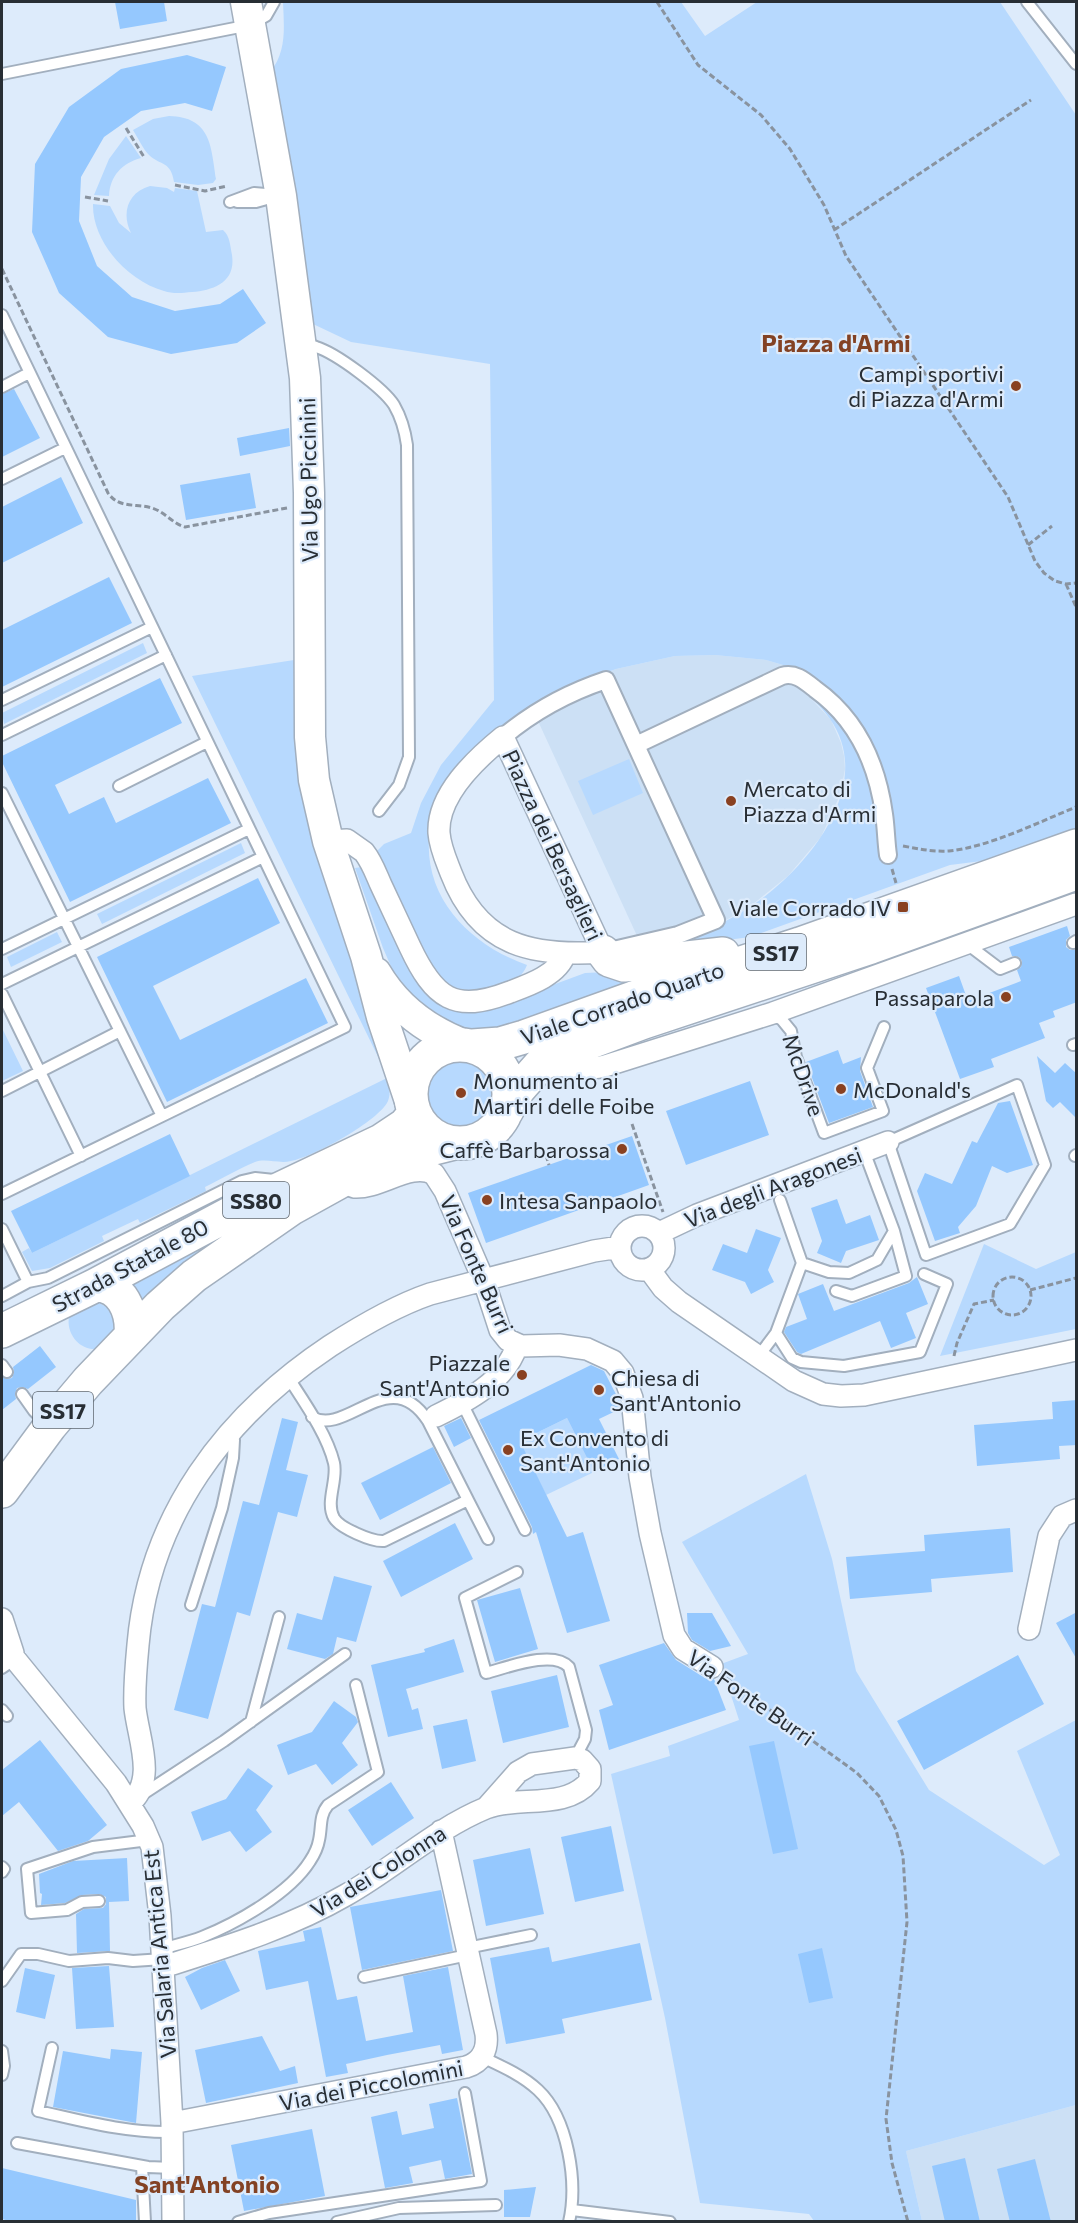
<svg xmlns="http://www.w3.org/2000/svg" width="1078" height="2223" font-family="Commissioner,sans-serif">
	<rect width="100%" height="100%" fill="#ddebfb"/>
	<path fill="#cce0f5" d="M715,655L766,660L790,667L848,708L866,733L893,855H879V838L851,735L802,689L831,720L841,743L844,756L845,769L840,795L821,837L788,876L748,908L704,932L644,951L532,708L586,680L616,669L675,656Z
		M1076,2105V2221H922L906,2151Z"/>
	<path fill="#b7d9fe" d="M283,2H681L705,36L757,2H1000L1076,115V829L990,860L950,865L750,937L667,948C699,934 731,921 760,900C811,863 875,783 830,719C821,706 809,696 798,686L833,712L858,749L869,780L878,822L879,855H893L866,733L848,708L790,667L766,660L715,655L675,656L616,669L586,680L499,731L429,839C425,901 473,946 527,965C517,991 484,990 460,993L436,976L375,853L384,844L411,833L421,803L441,765L494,700L490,364L351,342L313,324L270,72C287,52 284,27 283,2Z
		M169,116C211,117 211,146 216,179L213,183L198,185L174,182C171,161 161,166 149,155C143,149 138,138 133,130L153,119Z
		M126,136L141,158C122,163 110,176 109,196L94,195L109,159Z
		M150,186L167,188L174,192L175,188L197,191L206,232L223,230C230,236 230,245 232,255C236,282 214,290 192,292C182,293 173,294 164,291C128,281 92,242 93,204L110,206L119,223L131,233C121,213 128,192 150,186Z
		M143,643L147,653L4,724L2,713Z
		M294,660L298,759L304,806L312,840L339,919L385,1071L192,676Z
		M629,759L643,793L593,815L578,781Z
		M241,843L245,853L102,924L97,914Z
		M362,867L421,985L504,1003L585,973L676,969L509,1028L476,1031L458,1028L427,1013L396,978L383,948L355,868Z
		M57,932L62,942L11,967L7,957Z
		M2,1028L23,1071L2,1081Z
		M428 1094a32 32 0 1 1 64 0a32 32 0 1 1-64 0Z
		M387,1078C389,1086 391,1093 388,1101C379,1121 313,1157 291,1161C279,1164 266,1158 255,1162C238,1169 221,1179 205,1187L206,1191L140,1223L138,1219L102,1236L104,1241L50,1268L32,1271L22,1252L29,1248L32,1253Z
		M211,1239L216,1246L142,1301L131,1286V1283Z
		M984,1244L1036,1269L1076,1252V1329L940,1356Z
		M99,1303L112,1310C118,1333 111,1334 96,1349C79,1350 66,1333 69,1317L91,1304Z
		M567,1418L594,1472L546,1495L520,1441Z
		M806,1474L832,1559L856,1671L929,1790L1044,1865L1060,1855L1017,1751L1076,1720V2105L906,2151L922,2221H814L809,2214L700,2203L665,2018L611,1774L670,1756L668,1746L739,1720L721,1664L748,1654L682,1542Z"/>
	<path fill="#95c8fe" d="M115,2H164L167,21L120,29Z
		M187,55L226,67L212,111L185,103L141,111L104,137L81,177L79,221L97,266L132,297L175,311L220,304L243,289L266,323L237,343L171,354L108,337L59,293L32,232L35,164L69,107L121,69Z
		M14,389L40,438L2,457V394Z
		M289,428L290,446L240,456L237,438Z
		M250,473L256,508L186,520L180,485Z
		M61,477L83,523L2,563V507Z
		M109,577L132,623L2,687V630Z
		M160,678L182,723L55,785L69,814L104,797L116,823L208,778L231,823L70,902L2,762V756Z
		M258,878L280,923L153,986L180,1040L306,978L328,1023L167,1102L97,957Z
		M1067,926L1070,936L1066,940V947L1070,950H1075L1077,953V1002L1053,1011L1055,1017L1039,1023L1045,1038L991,1059L994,1067L960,1079L926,988L959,976L968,1001L1021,981L1017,970L1021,967L1022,961L1019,957L1012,956L1009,947Z
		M838,1050L843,1064L861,1057L860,1071L873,1107L829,1123L806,1062Z
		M1037,1056L1055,1073L1065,1063L1077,1074V1119L1060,1102L1053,1108L1046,1101Z
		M750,1081L769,1135L686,1165L666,1111Z
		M1010,1101L1033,1165L1007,1173L992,1166L976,1206L958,1227L960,1233L935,1241L917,1191L925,1173L952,1184L972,1141L977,1143L998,1103Z
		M170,1134L190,1176L32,1253L11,1211Z
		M632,1136L649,1185L486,1243L468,1193Z
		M837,1199L846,1224L870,1215L879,1240L846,1251L841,1263L817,1253L822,1241L811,1208Z
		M756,1229L781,1238L768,1270L774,1282L751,1294L745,1282L712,1270L723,1244L747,1253Z
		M917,1277L928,1304L906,1313L916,1338L891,1348L880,1321L801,1354L797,1352L784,1332L786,1327L807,1319L798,1294L823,1284L834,1311L909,1283Z
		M40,1346L56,1367L28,1389L22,1387L17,1388L15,1394L16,1399L2,1410V1377L7,1379L12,1378L14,1372L13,1367Z
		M591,1365L604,1371L620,1402V1409L599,1419L619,1459L594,1472L567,1418L520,1441L567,1537L583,1532L610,1621L567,1633L536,1532L533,1534L532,1527L479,1420Z
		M1077,1400V1445L1059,1446L1060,1459L977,1466L974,1425L1053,1419L1052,1402Z
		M282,1418L298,1422L286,1470L308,1475L297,1517L278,1512L250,1616L237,1612L208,1719L174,1710L202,1604L215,1607L243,1501L259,1505Z
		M461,1418L471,1438L454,1447L444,1426Z
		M433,1447L451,1483L380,1520L361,1483Z
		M455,1523L473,1559L401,1597L383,1561Z
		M1010,1528L1013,1572L931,1579L932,1592L850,1599L846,1557L925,1551L924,1535Z
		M334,1576L372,1586L356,1642L337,1637L333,1654L325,1659L287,1649L297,1613L322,1620Z
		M520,1588L538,1649L495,1662L477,1600Z
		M1077,1612V1660L1056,1623Z
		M687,1613H712L731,1646L710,1651L692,1640L688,1633Z
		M454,1639L464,1672L406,1689L412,1710L418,1708L423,1729L388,1737L371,1665L425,1652L424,1649Z
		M664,1643L676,1660L705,1678L714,1679L726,1710L609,1750L599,1710L613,1705L599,1665Z
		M1018,1655L1044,1704L924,1770L897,1721Z
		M557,1675L569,1727L503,1743L491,1691Z
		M334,1701L356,1717L358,1722L342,1743L358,1765L332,1785L316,1764L288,1775L277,1745L312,1732Z
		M467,1719L476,1761L442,1769L433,1726Z
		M40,1740L107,1825L88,1841L58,1851L19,1802L2,1816V1770Z
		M774,1741L798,1849L773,1854L749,1746Z
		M248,1768L273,1786L256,1810L272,1832L246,1852L230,1831L202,1841L191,1812L226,1799Z
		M391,1782L414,1818L372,1846L348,1810Z
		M611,1826L624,1891L575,1902L561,1837Z
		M530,1848L544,1914L486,1926L473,1860Z
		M127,1858L129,1901L109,1902L110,1951L77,1953L76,1914L84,1909L103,1908L106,1904V1897L99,1894L82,1895L65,1903L41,1905L42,1894L40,1893L39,1874L73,1861Z
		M441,1890L453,1951L362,1970L350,1907Z
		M321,1927L337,2000L357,1996L366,2041L413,2032L403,1976L448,1967L463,2050L442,2054L440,2045L387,2055L346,2064L348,2073L326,2077L308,1981L266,1990L258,1951L305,1941L303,1931Z
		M640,1943L652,2000L562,2019L565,2033L506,2044L490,1958L549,1947L552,1962Z
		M822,1948L833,1998L809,2003L798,1954Z
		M225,1960L240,1991L201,2010L185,1977L202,1968Z
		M109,1966L114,2027L76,2029L72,1968Z
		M25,1968L55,1975L45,2019L16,2012Z
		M262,2036L280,2071L295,2066L298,2083L206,2103L195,2050Z
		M111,2049L142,2052L136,2123L53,2107L63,2051L110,2059Z
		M457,2098L472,2174L445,2179L441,2160L409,2167L413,2183L385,2188L371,2117L397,2111L402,2135L434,2128L429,2104Z
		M312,2129L325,2196L244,2211L231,2145Z
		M965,2158L980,2222H945L932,2166Z
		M1035,2159L1051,2222H1010L997,2169Z
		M2,2168L136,2200V2222H13L2,2219Z
		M536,2187L530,2217H504V2190Z"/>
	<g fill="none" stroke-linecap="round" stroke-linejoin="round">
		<g stroke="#a2afbe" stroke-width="14">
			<path id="service" d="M1027,2L1076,64
				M2,74L250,25L266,16L274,2
				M230,202L254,193L277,195
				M237,202H256L274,197
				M2,315L345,1027L2,1194
				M302,346C307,346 312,345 316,347C336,353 383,388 394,405C401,417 405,431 407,445L409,757L399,785L379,811
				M2,387L29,373
				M2,479L65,448
				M2,700L152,627
				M2,735L166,655
				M119,786L207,742
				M2,793L162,1116
				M1073,943L1076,941
				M967,944L1000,969L1015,963
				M2,949L249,829
				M2,984L263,857
				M2,994L81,1156
				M773,1014L782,1020L791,1031L796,1057L824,1133L883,1111L867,1068L884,1027
				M1073,1045L1076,1044
				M1017,1085L1045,1165L1010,1224L926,1255L888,1142Z
				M2,1091L120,1031
				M1075,1156L1076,1155
				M2,1229L28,1282
				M802,1263L829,1272L849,1273L877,1260L894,1231L864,1151
				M836,1291L852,1296L906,1276L894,1231
				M2,1296L28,1282L48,1278L242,1181L255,1178L274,1180
				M776,1333L792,1358L801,1362L844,1366L920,1352L947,1284L924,1274
				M758,1357L776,1333L802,1263L780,1200
				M2,1365L7,1372
				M288,1377C304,1402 327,1434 334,1463C338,1480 325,1502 334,1518C340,1528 372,1542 384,1541L468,1500L428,1421C390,1362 347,1437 312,1417
				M22,1394L34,1411L47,1424
				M462,1403L525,1530
				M468,1500L488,1539
				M517,1572L465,1598L486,1673C506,1668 553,1649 569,1667L586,1730L585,1739L575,1758
				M191,1605L222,1508L233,1458L234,1440L228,1434
				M2,1668L15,1659
				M2,1710L7,1716
				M251,1722L279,1617
				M140,1796L224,1741L345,1654
				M2,1867L4,1869L2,1872
				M99,1901L82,1902L67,1910L31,1913L27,1869L93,1847L149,1840
				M467,1948L531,1935
				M162,1949C175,1945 189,1942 202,1937C237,1923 290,1893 310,1861C314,1855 318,1846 319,1840C322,1827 319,1816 328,1805L378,1772L356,1685
				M364,1977L468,1955
				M2,1981L21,1954H38L69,1961L108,1958L133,1961L163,1959
				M52,2048L38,2111C83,2121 126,2133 172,2132
				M2,2051L4,2066L2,2075
				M482,2057C501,2066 522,2075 538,2090C568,2118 578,2182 569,2222
				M17,2143L148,2167L173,2168
				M142,2166L145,2222
				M572,2210L670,2222
				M238,2222L269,2213L481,2181L465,2093
				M337,2222L399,2208L496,2205"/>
		</g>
		<g stroke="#a2afbe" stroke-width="20">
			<path id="pedestrian" d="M503,737C534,711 567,693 606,680L716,920L678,935L609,951
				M636,745L782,676C795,672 805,681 815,689C857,719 877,763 884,814C886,827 886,841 888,855"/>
		</g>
		<g stroke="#a2afbe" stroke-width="24">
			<path id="minor" d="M503,737L603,952C532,957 479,946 451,873C446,860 440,847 439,833C437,795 476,759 503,737Z
				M328,841L347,840L364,852C372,862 376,874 381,885C391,906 400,926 410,947C434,998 454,1014 510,992C529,985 558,975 565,954
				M544,1067C565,1062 585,1072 605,1066L773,1013L1076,904
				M354,1187C380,1189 411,1161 434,1174L445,1191L484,1281L500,1330L508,1340L521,1346L559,1345L587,1349L613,1361L623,1373L632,1398L640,1477L650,1533L674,1635L683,1649L712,1667
				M620 1248a22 22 0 1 1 44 0a22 22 0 1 1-44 0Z
				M659,1233L697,1215L888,1142
				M649,1269L663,1288L679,1302L794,1381L823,1394L841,1396L864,1395L1076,1350
				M436,1416C467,1401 506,1381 517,1345
				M2,1619L13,1653
				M1029,1629L1049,1536L1062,1516L1076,1510
				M2,1643L116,1783L143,1826L152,1847L160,1916L172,2123L173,2222
				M130,1803C157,1780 138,1738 135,1708C134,1687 136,1666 138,1645C149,1516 225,1416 330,1346C361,1326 395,1306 430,1294L594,1251L620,1247
				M163,1967C226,1947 289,1928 346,1895C394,1868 435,1829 486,1808C517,1795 565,1811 590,1781V1769L582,1760L575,1758L532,1764L518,1772L488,1806
				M172,2123L466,2067C482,2062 488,2050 486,2034L441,1831"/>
		</g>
		<g stroke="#a2afbe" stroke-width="33">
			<path id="secondary" d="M246,2L281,196L305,378L309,493L310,737L314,780L328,841L366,956L382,1017L412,1107
				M376,973C396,1007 428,1031 465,1045"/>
		</g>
		<g stroke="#a2afbe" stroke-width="36">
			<path id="primary" d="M603,952L609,960L624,965L723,954
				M411 1094a49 49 0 1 1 98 0a49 49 0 1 1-98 0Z
				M472,1046L500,1044L524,1037L633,998L800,944L1076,846
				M506,1112L518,1090L539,1066L548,1060L577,1047L644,1022L871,947L1076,873
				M96,1285C122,1285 133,1312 131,1335
				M2,1331L96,1285L248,1204L381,1141L405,1125L414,1114
				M2,1491L50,1426L88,1381L160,1306L194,1276L292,1208L339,1182L394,1158L454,1143"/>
		</g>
		<path stroke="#89939f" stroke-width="3" stroke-dasharray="6 3" stroke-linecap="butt" d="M657,2L698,65L761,115L790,149L824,205L846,256L1008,497L1035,561L1044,573L1055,581L1066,584L1076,583
			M126,128L144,157
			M175,185L205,191L227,186
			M85,197L108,201
			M834,230L1031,100
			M2,269L108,493C119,509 136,503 152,508C165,512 173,524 185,527L287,508
			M1028,545L1052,526
			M1066,584L1076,607
			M903,846C919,849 933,852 949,851C989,847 1039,822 1076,807
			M892,869L896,883
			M632,1124L663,1212
			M546,1155L549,1165
			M993 1296a19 19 0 1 1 38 0a19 19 0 1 1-38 0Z
			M1030,1290L1076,1278
			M954,1356L957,1343L974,1304L994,1300
			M726,1678L857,1773L879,1796L896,1830L903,1856L907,1922L886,2119L892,2163L908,2222"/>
		<use href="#service" stroke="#fff" stroke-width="10"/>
		<use href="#pedestrian" stroke="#fff" stroke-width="16"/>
		<use href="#minor" stroke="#fff" stroke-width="21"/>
		<use href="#secondary" stroke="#fff" stroke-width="30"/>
		<use href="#primary" stroke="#fff" stroke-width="33"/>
	</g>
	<g fill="#894121" stroke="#ddebfb" stroke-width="2">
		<circle cx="1016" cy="386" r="6"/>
		<circle cx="731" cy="801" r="6"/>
		<rect x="897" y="901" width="12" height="12" rx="3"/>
		<circle cx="1006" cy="997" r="6"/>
		<circle cx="841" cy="1089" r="6"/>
		<circle cx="461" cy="1093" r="6"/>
		<circle cx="622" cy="1149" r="6"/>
		<circle cx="487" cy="1200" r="6"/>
		<circle cx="522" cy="1375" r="6"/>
		<circle cx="599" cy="1390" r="6"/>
		<circle cx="508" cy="1450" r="6"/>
	</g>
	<g text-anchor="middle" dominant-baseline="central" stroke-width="4.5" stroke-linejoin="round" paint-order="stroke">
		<g fill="#ddebfb" stroke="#5e6770" stroke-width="1.5">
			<rect x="746" y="934" width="60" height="36" rx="4.5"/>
			<rect x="223" y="1182" width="66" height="36" rx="4.5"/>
			<rect x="33" y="1392" width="60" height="36" rx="4.5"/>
		</g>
		<g font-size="21" font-weight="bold" fill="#282e34">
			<text x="776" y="952">SS17</text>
			<text x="256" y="1200">SS80</text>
			<text x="63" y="1410">SS17</text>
		</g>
		<g font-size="22" fill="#282e34" stroke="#ddebfb" text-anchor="start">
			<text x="1004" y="373" text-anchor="end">Campi sportivi<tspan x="1004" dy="25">di Piazza d'Armi</tspan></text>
			<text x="743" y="788">Mercato di<tspan x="743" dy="25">Piazza d'Armi</tspan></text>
			<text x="891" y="907" text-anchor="end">Viale Corrado IV</text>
			<text x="994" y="997" text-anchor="end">Passaparola</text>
			<text x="473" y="1080">Monumento ai<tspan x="473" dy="25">Martiri delle Foibe</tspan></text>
			<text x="853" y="1089">McDonald's</text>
			<text x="610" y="1149" text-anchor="end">Caffè Barbarossa</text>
			<text x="499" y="1200">Intesa Sanpaolo</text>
			<text x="510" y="1362" text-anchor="end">Piazzale<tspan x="510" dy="25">Sant'Antonio</tspan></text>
			<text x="611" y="1377">Chiesa di<tspan x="611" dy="25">Sant'Antonio</tspan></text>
			<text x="520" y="1437">Ex Convento di<tspan x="520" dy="25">Sant'Antonio</tspan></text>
		</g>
		<g font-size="22" fill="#282e34" stroke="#ddebfb">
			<text transform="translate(308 480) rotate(-91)">Via Ugo Piccinini</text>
			<text transform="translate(553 845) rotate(65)">Piazza dei Bersaglieri</text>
			<text transform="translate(622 1003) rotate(-19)">Viale Corrado Quarto</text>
			<text transform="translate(804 1075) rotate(71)">McDrive</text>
			<text transform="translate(773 1187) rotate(-21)">Via degli Aragonesi</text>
			<text transform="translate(477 1264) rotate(66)">Via Fonte Burri</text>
			<text transform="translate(130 1265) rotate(-28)">Strada Statale 80</text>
			<text transform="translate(751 1697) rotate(35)">Via Fonte Burri</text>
			<text transform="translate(378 1871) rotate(-32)">Via dei Colonna</text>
			<text transform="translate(159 1954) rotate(-95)">Via Salaria Antica Est</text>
			<text transform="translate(371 2085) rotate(-11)">Via dei Piccolomini</text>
		</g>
		<g font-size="24" font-weight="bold" fill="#834224" stroke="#ddebfb">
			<text x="836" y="342">Piazza d'Armi</text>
			<text x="207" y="2183">Sant'Antonio</text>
		</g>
	</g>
	<rect width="1078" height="2223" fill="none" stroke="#282e34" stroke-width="6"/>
</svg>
